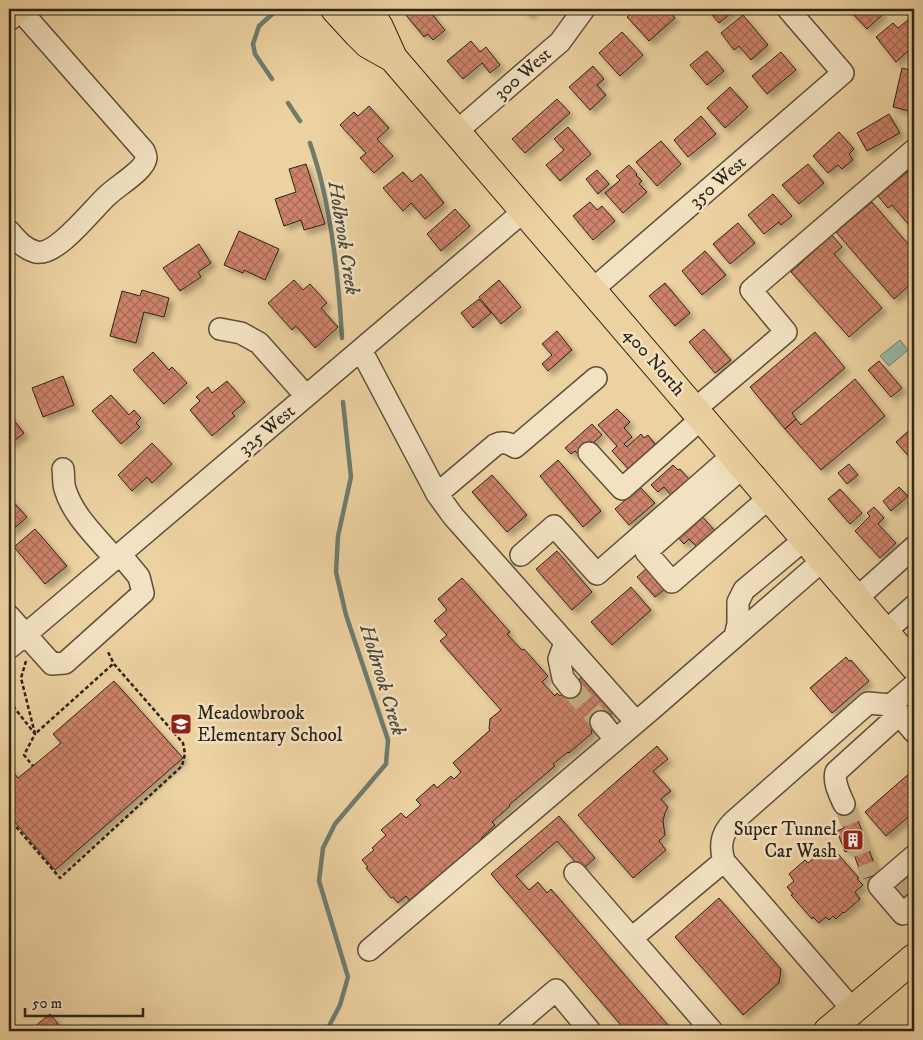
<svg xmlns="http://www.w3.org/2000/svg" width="923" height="1040" font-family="'IM FELL DW Pica',serif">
	<defs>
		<pattern id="building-cross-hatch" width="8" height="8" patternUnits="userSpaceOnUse" patternTransform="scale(1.25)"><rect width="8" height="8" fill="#ce836b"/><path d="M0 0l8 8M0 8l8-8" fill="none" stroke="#a86b57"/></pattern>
		<filter id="shadow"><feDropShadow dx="4.5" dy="4.5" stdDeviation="2.5" flood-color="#0004"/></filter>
	</defs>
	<rect width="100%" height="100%" fill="#edd2a1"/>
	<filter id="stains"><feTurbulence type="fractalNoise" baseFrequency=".004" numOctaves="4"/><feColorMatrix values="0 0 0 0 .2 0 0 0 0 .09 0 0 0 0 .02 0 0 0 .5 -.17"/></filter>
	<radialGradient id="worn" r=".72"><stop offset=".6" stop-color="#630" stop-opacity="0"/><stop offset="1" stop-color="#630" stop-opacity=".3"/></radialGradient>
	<path fill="#99b8a6" stroke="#6e7c6e" d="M900,340L908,350L889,366L880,356Z"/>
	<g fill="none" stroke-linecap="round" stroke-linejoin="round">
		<path stroke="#6e7c6e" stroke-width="4.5" d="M272,79L255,54L253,44L259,26L278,9
			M288,103L300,121
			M310,143C314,155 318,168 321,180C334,232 339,285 342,338
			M329,1031V1026L340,1005L348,977L319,881L323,848L335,824L386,764L388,740L346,615L336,572L338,536L351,477L343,402"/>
	</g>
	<path fill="url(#building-cross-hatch)" stroke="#2d2319" filter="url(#shadow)" d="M411,9H432L434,11L431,13L445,30L433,40L428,34L424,37L405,14Z
		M522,9H535L529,15Z
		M636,9H667L675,18L649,41L627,17Z
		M707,9H736L719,23Z
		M848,9H878L883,14L867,29Z
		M743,15L768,45L751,60L739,46L734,50L721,33Z
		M908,20L914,27V56L909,50L896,62L876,37L893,23L898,28Z
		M622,32L643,55L620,76L599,53Z
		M471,41L480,52L486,47L500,65L490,73L482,63L463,79L447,61Z
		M707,51L724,71L707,85L690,65Z
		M781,52L796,70L767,94L752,76Z
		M593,66L604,79L597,85L606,95L590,110L569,87Z
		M902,68L914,71V112L893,107Z
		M730,87L748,107L725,128L707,108Z
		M557,99L570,113L525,153L512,139Z
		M369,106L389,128L377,139L393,156L374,173L360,158L366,153L340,125L354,112L358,116Z
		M889,114L900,133L867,151L857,133Z
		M701,116L716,134L688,157L674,140Z
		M568,127L591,154L560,181L546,165L564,150L554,139Z
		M839,132L854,149L849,154L853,160L842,169L838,165L828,173L813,156Z
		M661,141L681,164L657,186L636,162Z
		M306,164L325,224L304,230L301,220L284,226L275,199L296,192L289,169Z
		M808,164L824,183L799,204L782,185Z
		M629,165L637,174L636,175L642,181L639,184L647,192L623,213L605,193L620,180L616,176Z
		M914,166V231L892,205L888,208L878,196Z
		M597,170L609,184L598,194L586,179Z
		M403,172L412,182L421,174L444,203L425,219L411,203L403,211L383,188Z
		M773,194L792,216L781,225L779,222L764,234L748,215Z
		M590,202L597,210L602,206L615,221L593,240L573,216Z
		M872,202L914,251V281L894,299L836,232Z
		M455,209L470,226L441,251L427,234Z
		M738,223L755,243L730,264L713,244Z
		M239,231L279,249L265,280L244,270L243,273L224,265Z
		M832,235L842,247L834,254L882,308L849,337L791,272Z
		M199,244L211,263L198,272L201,277L180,291L163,268Z
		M705,251L726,275L702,295L682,271Z
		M294,280L303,290L310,284L327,303L321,308L338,327L315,348L296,326L292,330L268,303Z
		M499,280L521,307L501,324L479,297Z
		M665,283L690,313L675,326L649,296Z
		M142,290L169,298L164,317L144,312L136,343L110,336L122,291L140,296Z
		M479,299L491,313L473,328L461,313Z
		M704,329L731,360L715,373L689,342Z
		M557,331L572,350L548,371L542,364L552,355L542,344Z
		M815,332L845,368L792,413L796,419L785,429L750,387Z
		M153,352L169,370L172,367L187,383L164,404L133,370Z
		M879,361L902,388L891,397L868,370Z
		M63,376L74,405L43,417L32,388Z
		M855,379L885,416L821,470L785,429L796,419L801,425Z
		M227,381L245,402L232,413L235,416L212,436L190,410L200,401L196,397L208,387L212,393Z
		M111,395L129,415L134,410L141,418L136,423L140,427L121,444L92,411Z
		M617,409L630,422L624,428L632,437L624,444L627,447L641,434L644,438L648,435L656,445L632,473L612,451L617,446L598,425Z
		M9,414L24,433L9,445Z
		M592,424L602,435L579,455L575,451L571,454L565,448Z
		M914,426V462L896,442Z
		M152,443L172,464L152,483L147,477L132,491L118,475Z
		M558,460L601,511L583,527L540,476Z
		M849,464L858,475L847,484L838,473Z
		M673,465L678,470L680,469L689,479L671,495L664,487L658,492L651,485Z
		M492,475L527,515L507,532L472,492Z
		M640,487L655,503L629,525L615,509Z
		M899,487L908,496L891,511L883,501Z
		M840,489L862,513L850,524L828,499Z
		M9,497L27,517L9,533Z
		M874,507L884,518L878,524L896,543L880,558L855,531L870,516L867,513Z
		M700,514L716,532L698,548L689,539L684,544L676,535Z
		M35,529L67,566L45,584L14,547Z
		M557,551L592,592L572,610L536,569Z
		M647,568L665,589L655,597L637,577Z
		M462,578L510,632L507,634L522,650L524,649L548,676L542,682L555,696L557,693L560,696L583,676L614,711L591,731L592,733L569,753L568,752L553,764L555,766L509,805L510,806L492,822L495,825L481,838L484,842L411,902L406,896L398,903L393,897L391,898L366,868L368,867L362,860L374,850L372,848L386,835L381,830L401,813L406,818L421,805L416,800L434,784L437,788L451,776L454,779L461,772L453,763L490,730L489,729L490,719L501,710L440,641L447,635L434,621L447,610L438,599Z
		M631,587L651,610L612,645L591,622Z
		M846,657L849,661L851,660L869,681L832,713L810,688Z
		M114,681L183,758L55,870L9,815V767L18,778L61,743L53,734Z
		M657,746L668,759L653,771L671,791L661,799L668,807L665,813L663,821L665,835L659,841L666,850L633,878L578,815Z
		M911,772L914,776V812L886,836L865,812Z
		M851,802L878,874L863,879L852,849L845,852L837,831L844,828L837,807Z
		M559,816L595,858L582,870L557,841L516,876L529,890L538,882L547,893L551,889L673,1031H626L491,874Z
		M831,849L836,855L838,854L859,878L857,879L863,885L855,892L860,899L844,913L843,912L836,919L833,916L829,920L826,917L819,923L813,917L812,919L791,895L793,894L787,887L794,881L789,874L805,860L808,863L820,853L824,856Z
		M914,871V896L907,902L895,888Z
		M719,898L781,969L779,983L743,1015L675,937Z
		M50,1014L64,1031H29Z"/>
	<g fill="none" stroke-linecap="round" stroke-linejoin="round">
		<path stroke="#c7af86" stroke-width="21" stroke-dasharray="21 11" stroke-linecap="butt" d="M570,687L601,722
			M844,804L871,876
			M898,885L910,900"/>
		<g stroke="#5d4f3b" stroke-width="24">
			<path id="minor" d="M456,132L553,48L560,42L584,9
				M9,231C16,239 24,249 36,252C57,257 93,208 108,195C117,186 145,170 146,158C146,155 145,154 144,151L19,9
				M592,290L843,73L788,9
				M220,329L241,333L259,343L306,396
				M361,350L437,494L453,516L636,722
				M694,410L786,332L751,290L914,150
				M589,453L622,489L702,418
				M743,467L646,552L672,582L770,497
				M63,469C64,476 63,483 65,489C73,516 97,537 115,559
				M437,494L495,445C503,441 508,443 515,447L596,378
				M521,555L554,526L597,574L733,455
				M856,599L914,547
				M9,616L52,664L65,663L143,593L139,577L120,554
				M885,632L914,606
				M735,636L738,624V602L744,590L805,539
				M565,643L559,659L563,678L570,687
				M9,648L25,635L524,211
				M891,705L914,732
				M601,722L615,739
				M844,804C840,795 833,782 836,772L900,714
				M914,856L879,886L903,914L914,904
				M575,873L712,1031
				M632,938L724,861
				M369,950L653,708L823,560
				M853,1010L724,861C719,845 722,832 734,821L868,703L891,705L914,685
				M508,1031L556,990L590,1031"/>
		</g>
		<g stroke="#2d2319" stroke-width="30">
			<path id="major" d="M335,9L358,34L368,44L393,58
				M368,9L379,27L393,58L914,666
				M9,16L17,9
				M828,1031L914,958"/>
		</g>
		<path stroke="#2d2319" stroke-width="2.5" stroke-dasharray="4 2.5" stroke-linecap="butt" d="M26,661L21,678L35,734L113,664
			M9,701L35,734L24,755L33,766
			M12,822L60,878L182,766L185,754L183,743L114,664L107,650"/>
		<use href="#minor" stroke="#f3e2c2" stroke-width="21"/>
		<use href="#major" stroke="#edd2a1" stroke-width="28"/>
	</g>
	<defs>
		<g id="school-square" transform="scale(1.125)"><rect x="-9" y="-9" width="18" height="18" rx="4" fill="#8f2418" stroke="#f3e2c2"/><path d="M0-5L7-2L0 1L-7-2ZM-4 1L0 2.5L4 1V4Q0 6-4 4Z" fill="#fff"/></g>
		<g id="building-square" transform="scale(1.125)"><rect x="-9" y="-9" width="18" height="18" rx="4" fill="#8f2418" stroke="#f3e2c2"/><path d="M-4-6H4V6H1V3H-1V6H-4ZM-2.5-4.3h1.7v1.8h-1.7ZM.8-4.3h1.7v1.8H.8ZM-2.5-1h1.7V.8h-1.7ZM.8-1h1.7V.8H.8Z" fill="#fff"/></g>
	</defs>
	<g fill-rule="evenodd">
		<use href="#school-square" x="181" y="724"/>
		<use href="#building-square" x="853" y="840"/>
	</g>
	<g text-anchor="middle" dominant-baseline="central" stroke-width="5" stroke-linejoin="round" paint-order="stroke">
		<g font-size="19" fill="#2d2319" stroke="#f3e2c2">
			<text transform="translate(523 74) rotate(-41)">300 West</text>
			<text transform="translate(718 182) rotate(-41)">350 West</text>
			<text transform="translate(654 362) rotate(49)">400 North</text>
			<text transform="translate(267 430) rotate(-40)">325 West</text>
		</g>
		<g font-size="19" fill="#2d2319" stroke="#f3e2c2" text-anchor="start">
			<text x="197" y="713">Meadowbrook<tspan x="197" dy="22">Elementary School</tspan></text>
			<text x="837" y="829" text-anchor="end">Super Tunnel<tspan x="837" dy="22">Car Wash</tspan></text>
		</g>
		<g font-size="20" font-style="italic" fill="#48483c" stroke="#f3e2c2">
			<text transform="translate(343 238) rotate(81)">Holbrook Creek</text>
			<text transform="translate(382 680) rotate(73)">Holbrook Creek</text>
		</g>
	</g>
	<rect width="923" height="1040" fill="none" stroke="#edd2a1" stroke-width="30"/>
	<rect x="10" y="10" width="903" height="1020" fill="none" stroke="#2d2319" stroke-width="2.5"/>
	<rect x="15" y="15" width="893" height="1010" fill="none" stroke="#2d2319"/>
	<path d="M25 1008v8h118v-8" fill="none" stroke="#2d2319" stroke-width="2.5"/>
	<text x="32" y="1008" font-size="15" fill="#2d2319" stroke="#f3e2c2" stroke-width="4" paint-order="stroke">50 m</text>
	<rect width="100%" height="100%" filter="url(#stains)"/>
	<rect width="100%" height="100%" fill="url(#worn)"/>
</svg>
